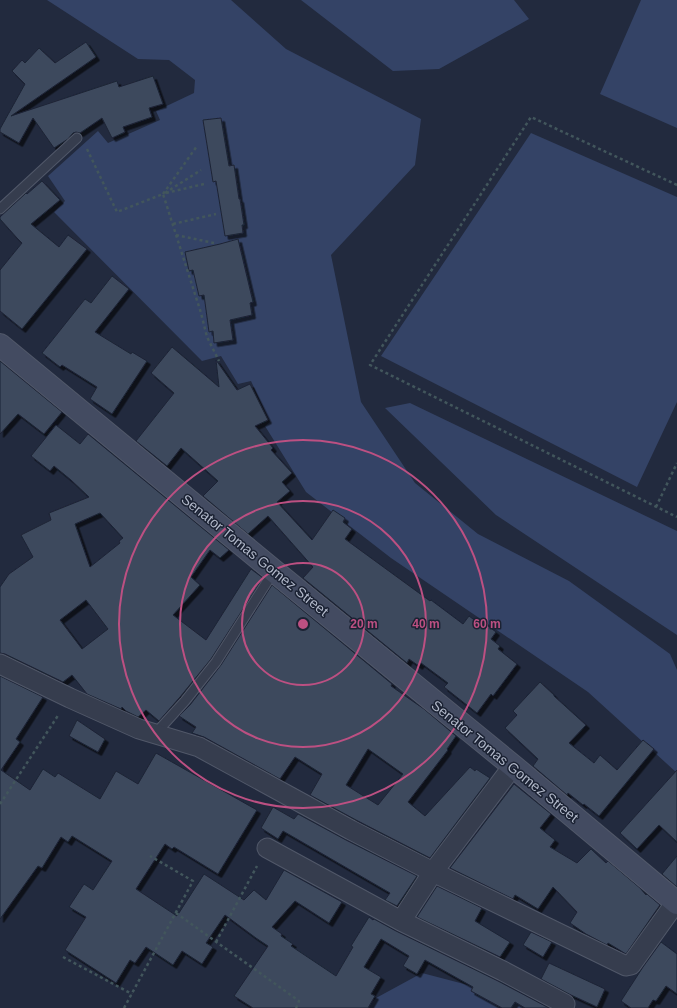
<svg xmlns="http://www.w3.org/2000/svg" width="677" height="1008" font-family="Helvetica,sans-serif">
	<defs>
		<filter id="shadow"><feDropShadow dx="3.5" dy="3.5" stdDeviation="0" flood-color="#0009"/></filter>
	</defs>
	<rect width="100%" height="100%" fill="#222a3e"/>
	<path fill="#344366" d="M47,0H231L286,49L421,119L415,165L331,255L361,402L415,483L478,534L569,581L670,654L677,670V773L588,692L391,558L306,492L265,426L270,422L251,381L238,384L221,356L202,361L54,212L65,201L48,176L98,131L108,143L160,120L156,111L194,93L195,80L169,60L138,59Z
		M301,0H514L529,19L439,69L393,71Z
		M641,0H677V128L600,94Z
		M531,133L677,197V402L637,487L381,356Z
		M410,403L677,531V635L496,515L385,408Z
		M422,973L510,996L542,1008H366L376,998Z"/>
	<path fill="#3d485d" stroke="#1d2435" fill-rule="evenodd" filter="url(#shadow)" d="M86,42L96,57L11,116L117,81L119,87L153,76L163,104L149,108L152,117L123,127L125,132L112,138L102,118L80,133L76,132L73,133L68,139L54,148L33,118L19,143L0,132V129L25,84L12,71L22,60L25,63L39,48L55,63Z
		M221,118L229,166L234,165L239,199H240L244,225H242L243,233L225,236L216,181L213,182L203,120Z
		M42,181L60,200L31,224L59,247L68,235L87,249L22,329L0,311V270L22,243L17,238L0,219V217L26,193L27,194Z
		M238,239L253,302L250,303L252,315L230,320L233,340L214,343L213,331L209,332L204,295L199,296L193,270L189,271L185,252L220,244Z
		M112,276L129,289L95,332L131,354L132,352L147,361L112,414L90,399L97,387L62,365L60,367L42,353L85,299L91,303Z
		M172,347L219,387L216,360L237,390L250,384L268,420L255,426L273,448L271,450L292,473L282,482L290,491L277,502L312,540L333,510L345,518L343,522L352,529L345,539L430,601L431,600L463,624L469,616L481,625L483,622L496,632L491,639L500,646L498,649L517,664L493,696L491,694L477,713L444,687L448,683L421,663L419,666L409,659L407,663L303,578L313,567L268,516L248,534L203,496L218,481L181,448L167,466L136,441L174,393L151,373Z
		M0,361L62,412L44,434L18,414L0,434Z
		M56,425L80,444L88,434L229,550L220,558L210,550L191,577L200,585L173,615L206,640L251,569L263,578L211,659L180,697L159,721L146,710L138,717L126,711L122,707L121,709L87,694L72,675L63,682L5,654L0,653V587L9,574L33,557L21,535L51,520L49,513L89,497L71,480L54,466L50,471L31,456ZM100,513L123,538L119,541L120,543L90,567L75,524ZM86,600L108,629L82,649L60,620Z
		M272,585L392,684L391,686L424,709L456,736L447,749L448,750L408,802L425,816L470,767L475,771L476,769L490,778L430,858L356,820L310,795L322,774L295,757L280,779L204,737L192,733L196,727L179,716L190,705L221,665ZM368,749L403,774L378,805L346,785Z
		M0,676L43,697L16,739L20,742L1,770L30,790L43,769L55,777L58,773L100,799L116,771L138,784L156,753L257,810L218,874L174,847L172,849L165,844L136,889L177,916L204,874L244,900L254,890L266,900L284,870L342,902L329,923L295,901L272,927L282,934L281,936L293,944L291,946L336,976L353,947L351,946L369,917L373,920L374,919L396,931L498,981L549,1008H525L515,1002L511,1008H502L471,991L473,987L425,960L417,974L403,966L409,956L381,939L364,967L381,977L371,994L375,996L368,1008H253L234,996L268,946L256,938L225,915L206,943L213,947L202,964L182,951L173,965L146,947L135,963L130,960L116,983L65,950L86,917L69,907L84,884L93,890L112,861L72,836L68,842L61,837L42,868L38,866L0,919Z
		M540,682L554,695V696L586,725L569,743L594,763L600,755L617,770L643,740L654,749L599,816L584,804L583,805L568,793L567,795L533,766L538,759L505,728L517,715L513,711Z
		M77,720L105,739L98,752L69,736Z
		M677,770V842L659,825L637,849L620,833Z
		M514,784L551,814L540,828L555,840L550,847L577,863L591,849L606,863L608,861L640,888L646,895L647,894L660,905L626,954L608,943L607,945L586,934L570,923L577,912L553,887L538,909L515,895L513,899L450,868Z
		M273,807L294,819L298,814L346,840L417,876L397,906L385,900L390,893L283,831L278,839L261,828Z
		M677,856V887L662,874Z
		M437,886L482,908L475,921L510,942L500,957L417,917Z
		M531,932L552,942L543,957L523,945Z
		M661,942L677,954V994L666,986L656,1001L653,1000L648,1008H631L621,1001L643,967Z
		M549,963L605,989L597,1007L571,995L541,979Z"/>
	<g fill="none" stroke-linecap="round" stroke-linejoin="round">
		<g stroke="#515869" stroke-width="11">
			<path id="lane" d="M0,209L77,138
				M155,734L185,701L216,662L274,571"/>
		</g>
		<g stroke="#515869" stroke-width="21">
			<path id="street" d="M0,664L70,698L139,729L199,747L351,830L433,872L626,966L631,965L676,902
				M513,766L433,872L401,921L503,971L565,1004
				M267,848L401,921"/>
		</g>
		<g stroke="#515869" stroke-width="24">
			<path id="secondary" d="M0,345L274,571L513,766L677,903"/>
		</g>
		<path stroke="#42565c" stroke-width="2.5" stroke-dasharray="3 3" stroke-linecap="butt" d="M87,149L117,212L163,194L201,313L207,337L219,361
			M677,185L531,117L370,365L677,517
			M165,193L201,170
			M166,193L204,184
			M163,194L197,146
			M173,224L216,214
			M176,235L214,243
			M656,507L677,463
			M0,804L59,714
			M176,913L299,1001L296,1008
			M216,942L257,866
			M63,957L132,994
			M124,1008L193,881L150,856"/>
		<use href="#lane" stroke="#363d4e" stroke-width="9"/>
		<use href="#street" stroke="#363d4e" stroke-width="19"/>
		<use href="#secondary" stroke="#434b61" stroke-width="22"/>
	</g>
	<g fill="none" stroke="#bc5082" stroke-width="2">
		<circle cx="303" cy="624" r="61"/>
		<circle cx="303" cy="624" r="123"/>
		<circle cx="303" cy="624" r="184"/>
	</g>
	<g text-anchor="middle" dominant-baseline="central" stroke-width="3" stroke-linejoin="round" paint-order="stroke">
		<g font-size="14" fill="#b1b8c9" stroke="#1b2233">
			<text transform="translate(255 555) rotate(39)">Senator Tomas Gomez Street</text>
			<text transform="translate(505 761) rotate(39)">Senator Tomas Gomez Street</text>
		</g>
	</g>
	<circle cx="303" cy="624" r="6" fill="#bc5082" stroke="#1b2233" stroke-width="2"/>
	<g font-size="12" text-anchor="middle" font-weight="bold" fill="#bc5082" stroke="#1b2233" stroke-width="3" stroke-linejoin="round" paint-order="stroke">
		<text x="364" y="628">20 m</text>
		<text x="426" y="628">40 m</text>
		<text x="487" y="628">60 m</text>
	</g>
</svg>
